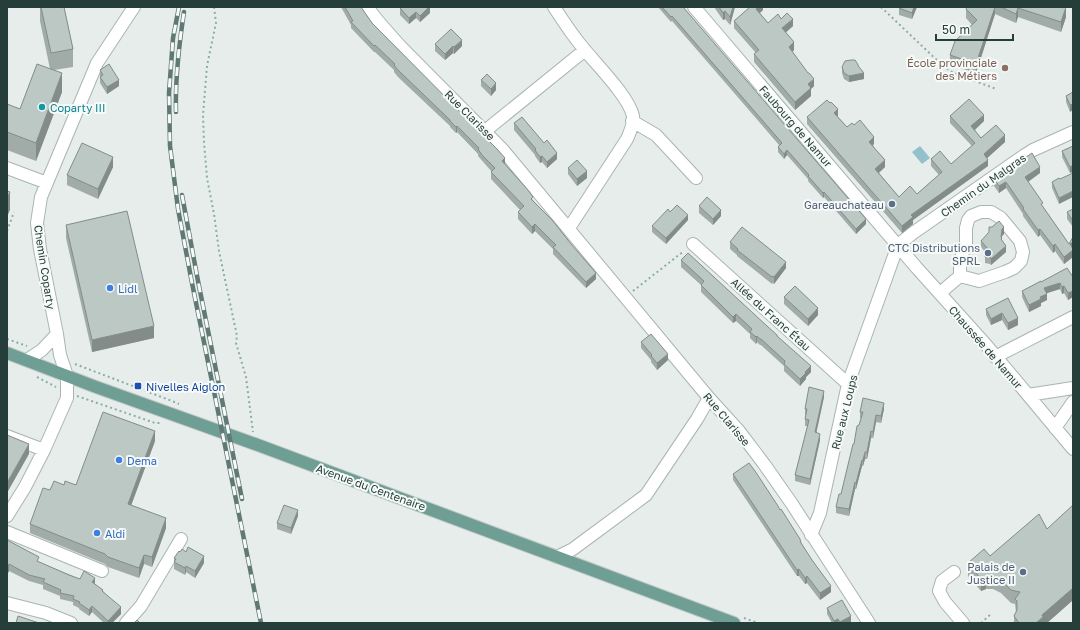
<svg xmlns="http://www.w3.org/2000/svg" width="1080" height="630" font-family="'Golos Text',sans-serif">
	<rect width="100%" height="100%" fill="#e6edea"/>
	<path fill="#93c0cc" d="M920,146L930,158L922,164L912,152Z"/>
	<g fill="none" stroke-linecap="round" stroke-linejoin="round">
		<g stroke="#a9b5b1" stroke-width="14">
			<path id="minor" d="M367,7L378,21L400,46L503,150L709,398L739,431L764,464L792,504L869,623
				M554,7C563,21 573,36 584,49C597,65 629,97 633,116C634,124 630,132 627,139L569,228
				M694,7L916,267L987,346L1073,449
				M632,121L656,135L696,178
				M485,131L585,50
				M7,168L47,183
				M693,244L848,384
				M898,245L913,233L1025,155L1033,150L1073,132
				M940,293L960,276V265L962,254L966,247V228L968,220L971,216L981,212H991L1001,218L1020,241L1023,252L1021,261L1014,268L1005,272L979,281L960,276
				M995,357L1073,317
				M27,360L42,350L57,334
				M1028,395L1073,388
				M1055,428L1073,402
				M7,436L44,450
				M7,516L25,487L44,450L67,398V376L60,355L57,334L40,249L37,223L41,197L97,63L134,7
				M7,532L102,571
				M811,535L820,513L848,384L898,245
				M557,557L573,549L646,495L697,419L709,398
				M954,572L942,581L939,591L945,602L963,623
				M7,603L46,613L71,623
				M126,623L141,606L181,539"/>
		</g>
		<g stroke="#c2c9c8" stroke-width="14">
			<path id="major" d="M7,353L96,387L255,444L734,623"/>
		</g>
		<path stroke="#89aea5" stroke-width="2" stroke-dasharray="2 3" stroke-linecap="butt" d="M214,7L216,23L207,66L203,115L204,142L207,178L214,214L219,251L237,336L236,343L246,377L253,432
			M881,7L942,65L952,72L996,89
			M7,231L14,212
			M633,291L684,251
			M7,339L27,346
			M75,364L172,401L179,404
			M37,377L56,387
			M77,396L155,423H162
			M744,618L758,623
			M981,623L991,614"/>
		<use href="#minor" stroke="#fff" stroke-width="12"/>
		<use href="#major" stroke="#6f9e95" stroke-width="12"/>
		<g stroke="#617974" stroke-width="4.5">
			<path id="rail" d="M179,7L173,38L169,93L170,146L178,209L192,283L261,623
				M176,112C175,78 179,45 184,12
				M182,195L198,281L242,499"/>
		</g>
		<use href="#rail" stroke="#f6faf8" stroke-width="3" stroke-dasharray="9" stroke-linecap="butt"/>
	</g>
	<path fill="#a1aca9" d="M40,7H64L73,49V67L54,70L62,92L36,161L7,150V104L20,109L50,69L40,21Z
		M341,7H361L372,23L505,165L596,279L586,288L553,254V249L535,231L532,234L518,219V212L520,210L491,179V172H492L478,156V154L457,132L456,133L450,127V126L398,77L394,72V70L375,52H374L351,28V25Z
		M430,7V13L420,22L416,18L409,24L400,15V8Z
		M658,7H683L866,224L856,234L824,197L823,198L808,181V179L787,155L784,159L778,152V147L779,145L672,21L671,22Z
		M714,7H735L730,25L725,19L723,20Z
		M748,7H763V10L760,13L768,23L781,19L793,26L786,32L794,50L792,52L814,86L811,89V96L795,110L754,62V54L756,53L734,28V21L749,8Z
		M917,7L912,19L899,15V8Z
		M967,7H1064L1066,17L1061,32L1018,17L1016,23L995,14L976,73L950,65V55L972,25L966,18V9Z
		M435,44L462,46L454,54L453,53L445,60L435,51Z
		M842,67L864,79L849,82L844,79L842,73Z
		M100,70L119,86L107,94L100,83Z
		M481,80L496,90L491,96L481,86Z
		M1073,92L1070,112L1066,102V96Z
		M837,116L847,127L874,144L873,145L885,167L879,173L899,197L917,194L939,175L931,166V159L951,164L972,146L950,123V116L984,121L975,130L981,138L1005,142L987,158L988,166L913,220V224L902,233L807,124V117Z
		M514,123L557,159L547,168L542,162L540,163L535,156V155L514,130Z
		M1073,146L1070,173L1062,157V151Z
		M113,167L98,199L67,185V175Z
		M568,168L587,178L577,186L568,174Z
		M1040,173L1028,182L1043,207L1069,244L1073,237V257L1064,264L1055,251L1053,253L1040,235L1038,237L1023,216V214L1006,188L999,193L994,186V179Z
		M1060,179L1059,204L1052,188V182Z
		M699,206L721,216L713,225L699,213Z
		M1073,209V227L1067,219V212Z
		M670,212L688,220L666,244L652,232V226Z
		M66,225L154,338L92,352L66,238Z
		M1004,234L1002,236V241L1006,252L991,265L990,264L985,263V252L981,247V241Z
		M730,242L786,268L774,284L772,283V284L737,256V255L730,249Z
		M681,260L777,337L811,372L806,377V379L800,386L784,371V366L761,345H760L757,342L756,344L750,338V334L736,321L733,323L701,292V285L681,267Z
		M1073,277V297L1068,300L1064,293L1062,294L1060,289L1047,293V300L1041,303V306L1029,312L1022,297V291L1041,282Z
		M784,297L818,315L808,326L784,304Z
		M1008,298L1018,325L1008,330L1002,320L991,325L986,315V309Z
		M641,342L668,360L657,370L651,362V360L641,348Z
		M824,397L816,433L820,440L810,485L795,481V475L808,426H805V419L806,415H805V409Z
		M884,409L881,423L876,422L873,438H871L867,459H865L863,466H862L856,489H855L849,516L836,513V507L841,494L861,418H860V412Z
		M155,441L131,505L166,528L152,567L144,564L139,578L108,567L105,564L30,533V524L50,490L64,485H76Z
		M733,474L800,541L831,592L820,600L807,583L805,584L799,576H797L733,480Z
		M298,516L291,534L277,529V523Z
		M7,540L39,562L80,579L95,584L103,591L121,614L112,623H104L92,612L89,616L79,609V608L73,605V602L60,599V596L43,589V585L29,581L9,571L8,573L7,572Z
		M990,556L1073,600L1047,623H1014V616L1016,612L1015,604L1011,603L1001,593L993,589H986L981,591L968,576V563Z
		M174,558L204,563L195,578L186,572L185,575L174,569Z
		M827,608L851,623H832L827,614Z"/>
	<path fill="#838c89" d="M429,7H430V13L420,22V16Z
		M733,7H735L730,25V17Z
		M758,7H763V10L756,16V9Z
		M914,7H917L912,19V13Z
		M995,7V14L976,73V64Z
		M1066,7V17L1061,32V22Z
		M1018,8V17L1016,23V14Z
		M725,11V19L723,20V13Z
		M416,12V18L409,24V18Z
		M793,19V26L782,36V28Z
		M462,40V46L454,54V47Z
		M794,42V50L789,55V47Z
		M453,46V53L445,60V54Z
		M62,73V92L36,161V143Z
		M864,73V79L849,82V76Z
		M814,79V86L811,89V96L795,110V102L808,84Z
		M119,80V86L107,94V87Z
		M496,83V90L491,96V89Z
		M1073,104V110L1070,112V105Z
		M838,109V116L834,119V113Z
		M984,115V121L971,133V126Z
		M457,126V132L456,133V127Z
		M1005,135V142L984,161V154Z
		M874,137V144L869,148V142Z
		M787,150V155L784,159V154Z
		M557,153V159L547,168V162Z
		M542,156V162L540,163V157Z
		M113,157V167L98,199V189Z
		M505,158V165L502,161Z
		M885,160V167L875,176V169Z
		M988,160V166L913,220V224L902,233V226L911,215Z
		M1073,165V172L1070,173V167Z
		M1040,167V173L1025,184V177Z
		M587,171V178L577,186V179Z
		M1006,182V188L999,193V186Z
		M1073,191V197L1059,204V198Z
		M10,192V210L7,217V198Z
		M824,192V197L823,198V193Z
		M721,210V216L713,225V219Z
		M688,215V220L666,244V238Z
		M866,219V224L856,234V229Z
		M535,224V231L532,234V227Z
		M1004,227V234L1002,236V245L1001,237L1002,229Z
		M1040,229V235L1038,237V230Z
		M1073,242V249L1070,244Z
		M1055,244V251L1053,253V246Z
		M1006,246V252L991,265V259Z
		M1073,250V257L1064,264V257Z
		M786,262V268L774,284V277Z
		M596,273V279L586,288V282Z
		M1060,283V289L1044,294V288Z
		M1064,286V293L1062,294V287Z
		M1073,291V297L1068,300V293Z
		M1047,294V300L1041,303V306L1029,312V305L1040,297Z
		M818,308V315L808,326V319Z
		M1002,313V320L991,325V319Z
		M736,314V321L733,323V317Z
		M1018,318V325L1008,330V323Z
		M154,326V338L92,352V340Z
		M757,336V342L756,344V337Z
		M668,354V360L657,370V363Z
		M811,366V372L806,377V379L800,386V379Z
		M824,391V397L815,439V432Z
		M884,403V409L881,423V416Z
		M876,415V422L873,438V432Z
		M155,431V441L128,514V504Z
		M871,431V438L867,459V452Z
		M820,434V440L810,485V479Z
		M29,444V454L7,493V483Z
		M865,452V459L863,466V460Z
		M862,460V466L856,489V483Z
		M855,482V489L849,516V509Z
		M298,510V516L291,534V528Z
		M166,518V528L152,567V557Z
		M144,555V564L139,578V568Z
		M204,556V563L195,578V571Z
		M9,564V571L8,573V567Z
		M186,566V572L185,575V568Z
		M799,569V576H797V570Z
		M807,576V583L805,584V578Z
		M986,576V589L981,591V579Z
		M95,578V584L92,582Z
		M831,586V592L820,600V593Z
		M1073,588V600L1047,623H1036L1042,615Z
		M92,606V612L89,616V610Z
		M121,607V614L112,623H108V621Z
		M851,616V623H840V622Z
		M838,619V623H834V621Z"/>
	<path fill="#bbc8c4" stroke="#838c89" d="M41,7H64L73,49L51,53Z
		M345,7H361L372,23L497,149L505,158L502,161L528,190L533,197L531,199L553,221L571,244L596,273L586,282L553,247L556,245L535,224L532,227L518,212L524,206L491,172L495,168L482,155L478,149L479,148L457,126L456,127L450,121V120L398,70L394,65L395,64L375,45L374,46L351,22L353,21Z
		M402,7H429L420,16L416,12L409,18L400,8Z
		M662,7H683L866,219L856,229L824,192L823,193L808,176L809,175L787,150L784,154L778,147L782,143L672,16L671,17Z
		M719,7H733L730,17L725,11L723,13Z
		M750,7H758L756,9L768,23L778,14L781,19L787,13L793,19L782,28L794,42L789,47L808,73H809L814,79L808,84L811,88L795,102L754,54L759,50L734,21Z
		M900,7H914L912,13L899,8Z
		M967,7H995L976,64L950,55L955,41L977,20L966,9Z
		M1001,7H1066L1061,22L1018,8L1016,14Z
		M451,29L462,40L454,47L453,46L445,54L435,44Z
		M851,60H855L857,63L859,67L864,73L849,76L844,73L842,67L845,61Z
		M37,64L62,73L36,143L7,132V104L20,109Z
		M109,64L119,80L107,87L100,77L103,75L100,70Z
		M487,74L496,83L491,89L481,80Z
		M1073,92V104L1070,105L1066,96Z
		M969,99L984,115L971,126L981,138L996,125L1005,135L984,154L988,160L911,215L913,217L902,226L807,117L827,100L830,103L831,102L838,109L834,113L847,127L852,123L854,125L860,120L874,137L869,142L885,160L875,169L899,197L910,186L917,194L942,172L931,159L940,151L951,164L975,143L950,116Z
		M522,117L544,143L547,140L557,153L547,162L542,156L540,157L535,150L536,149L514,123Z
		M82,143L113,157L98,189L67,175Z
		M1073,146V165L1070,167L1062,151Z
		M1032,153L1040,167L1025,177L1043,203L1041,204L1069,244L1073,237V242L1070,244L1073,249V250L1064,257L1055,244L1053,246L1040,229L1038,230L1023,209L1024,208L1006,182L999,186L994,179Z
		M577,160L587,171L577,179L568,168Z
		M1073,173V191L1059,198L1052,182L1059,178L1060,179Z
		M7,191L10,192L7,198Z
		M707,197L721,210L713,219L699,206Z
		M677,205L688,215L666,238L652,226L668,209L670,212Z
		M1073,209V221L1067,212Z
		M127,211L154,326L92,340L66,225Z
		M999,221L1004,227L1002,229L1001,237L1002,238L1001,239L1006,246L991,259L990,257H985L986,253L985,252L988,249L981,241L989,232V227H992Z
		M742,227L786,262L774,277L772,276V277L737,250L738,249L730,242Z
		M688,253L767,326L777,335V336L811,366L805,372L806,373L800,379L784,364L785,361L761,339H760L757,336L756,337L750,332L752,329L736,314L733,317L701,285L704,281L681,260Z
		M1067,268L1073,277V291L1068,293L1064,286L1062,287L1060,283L1044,288L1047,294L1040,297L1041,299L1029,305L1022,291L1041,281V282Z
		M795,286L818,308L808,319L784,297Z
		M1008,298L1018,318L1008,323L1002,313L991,319L986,309Z
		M651,334L668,354L657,363L651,356L652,355L641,342Z
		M809,387L824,391L815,432L820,434L810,479L795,475L809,420L805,419L807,409H805Z
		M863,398L884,403L881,416L876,415L873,432L871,431L867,452H865L863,460H862L856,483L855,482L849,509L836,507L839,494H841L853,444H854L857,426L859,425L863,412H860Z
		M103,412L155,431L128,504L166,518L152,557L144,555L139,568L108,557L105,554L30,524L43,488L50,490L54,481L64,485L65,481L76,485Z
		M7,435L29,444L7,483Z
		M749,463L755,471L778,506L780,510L781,509L800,539L801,543L812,560L831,586L820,593L807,576L805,578L799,569L797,570L733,474Z
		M284,505L298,510L291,528L277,523Z
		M1073,505V588L1042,615L1043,617L1036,623H1019L1014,616L1017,610V601L1015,599L1020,592L1011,590L1001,580L993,576H986L981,579L968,563L984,549L990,556L1039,514L1047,529Z
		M7,540L39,557L37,561L69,575L80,579L84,571L95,578L92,582L103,590L102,591L121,607L108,621L92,606L89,610L79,603L80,602L73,599L74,596L60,593L61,590L43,582L45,579L29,575L9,564L8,567L7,566Z
		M188,547L204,556L195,571L186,566L185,568L174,562L176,559L174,558L179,551L180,552L182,549L186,552Z
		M842,600L851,616L840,622L838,619L834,621L827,608Z
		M18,616L39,623H16Z
		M137,620L140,623H134Z"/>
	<circle fill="#8d6e63" stroke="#f6faf8" stroke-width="1.5" cx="1005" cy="68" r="4"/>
	<circle fill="#0f9aa8" stroke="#f6faf8" stroke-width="1.5" cx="42" cy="107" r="4"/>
	<g fill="#5c6f8a" stroke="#f6faf8" stroke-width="1.5">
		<circle cx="892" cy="204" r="4"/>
		<circle cx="988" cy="253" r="4"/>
		<circle cx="1023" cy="572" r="4"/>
	</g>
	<g fill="#3f7fe0" stroke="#f6faf8" stroke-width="1.5">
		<circle cx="110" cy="288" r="4"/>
		<circle cx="119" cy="460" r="4"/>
		<circle cx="97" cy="533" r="4"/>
	</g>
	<rect fill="#1a4fb4" stroke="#f6faf8" stroke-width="1.5" x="134" y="382" width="8" height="8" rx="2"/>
	<g text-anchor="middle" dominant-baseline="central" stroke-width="4" stroke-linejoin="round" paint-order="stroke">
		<g font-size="11" fill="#785e54" stroke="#f6faf8" text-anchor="end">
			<text x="997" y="62">École provinciale<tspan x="997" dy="13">des Métiers</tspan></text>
		</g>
		<g font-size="11" fill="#0d838f" stroke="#f6faf8" text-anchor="start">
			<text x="50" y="107">Coparty III</text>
		</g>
		<g font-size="11" fill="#263e39" stroke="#f6faf8">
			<text transform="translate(470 115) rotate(45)">Rue Clarisse</text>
			<text transform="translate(796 126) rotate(49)">Faubourg de Namur</text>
			<text transform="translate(983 185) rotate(-35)">Chemin du Malgras</text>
			<text transform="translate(45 267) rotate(81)">Chemin Coparty</text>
			<text transform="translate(771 314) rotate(42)">Allée du Franc Étau</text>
			<text transform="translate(986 347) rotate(49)">Chaussée de Namur</text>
			<text transform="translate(844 412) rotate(-76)">Rue aux Loups</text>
			<text transform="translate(727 419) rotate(50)">Rue Clarisse</text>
			<text transform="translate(371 487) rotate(20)">Avenue du Centenaire</text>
		</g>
		<g font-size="11" fill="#4e5e75" stroke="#f6faf8" text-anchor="end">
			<text x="884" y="204">Gareauchateau</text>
			<text x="980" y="247">CTC Distributions<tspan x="980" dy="13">SPRL</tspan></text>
			<text x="1015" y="566">Palais de<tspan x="1015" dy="13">Justice II</tspan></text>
		</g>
		<g font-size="11" fill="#366cbe" stroke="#f6faf8" text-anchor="start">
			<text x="118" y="288">Lidl</text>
			<text x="127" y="460">Dema</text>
			<text x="105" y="533">Aldi</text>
		</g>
		<g font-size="11" fill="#164399" stroke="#f6faf8" text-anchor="start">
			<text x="146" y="386">Nivelles Aiglon</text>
		</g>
	</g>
	<rect width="1080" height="630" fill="none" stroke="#263e39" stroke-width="16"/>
	<path d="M936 34v6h77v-6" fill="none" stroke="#263e39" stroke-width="2"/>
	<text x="942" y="34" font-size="12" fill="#263e39" stroke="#f6faf8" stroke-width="3" paint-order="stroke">50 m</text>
</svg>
